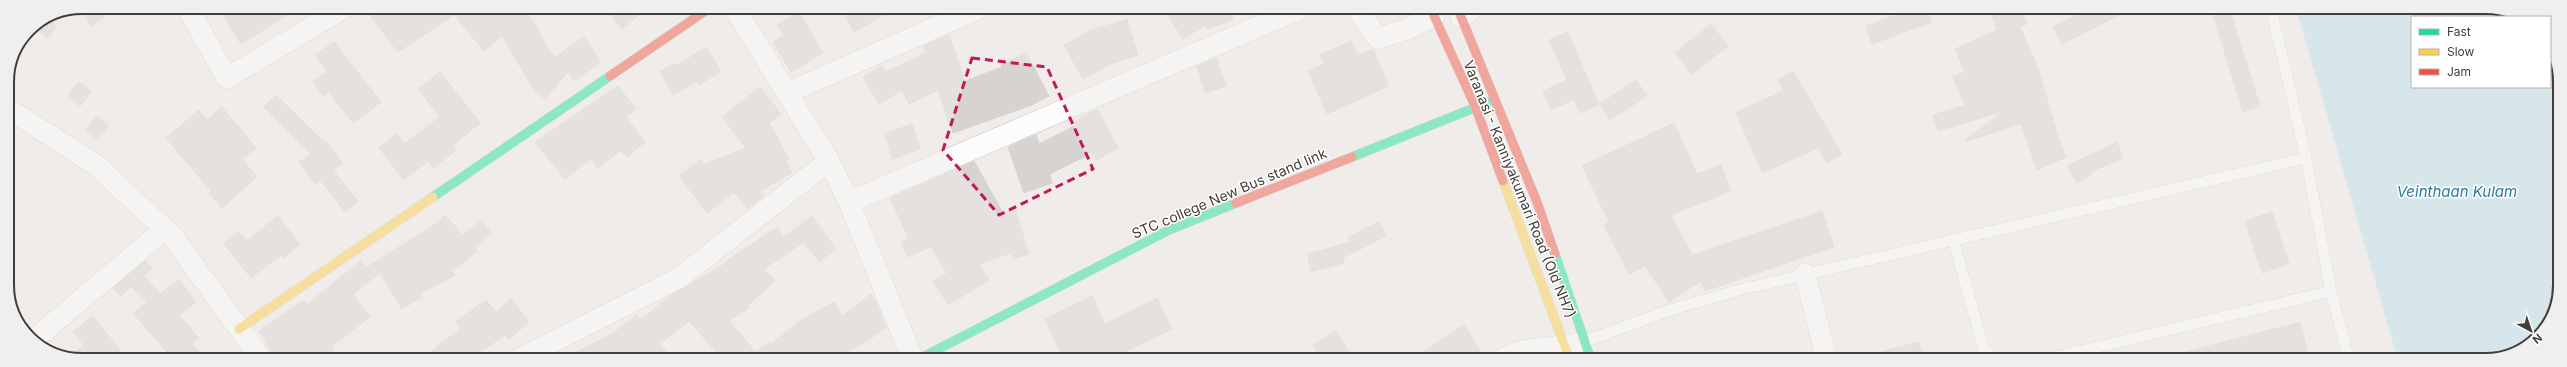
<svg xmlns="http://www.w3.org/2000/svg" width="2567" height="367" font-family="Inter,sans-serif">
	<rect width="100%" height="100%" fill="#efece9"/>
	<path fill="#bbddea" d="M2296,8H2495L2515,17H2412V87H2550V52L2559,67V295L2535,341L2485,360H2398Z"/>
	<path fill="#d7d3d0" stroke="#d7d3cf" d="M92,7H117L92,26L78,8Z
		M218,7H300L241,44Z
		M381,7H523L539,30L538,31L554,58L584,37L601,62L574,81L568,72L545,99L534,90L502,36L484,51L454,15L398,52L370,15Z
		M605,7H649L622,29Z
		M841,7H898L854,32Z
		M1163,7H1234L1230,10L1233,20L1208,29L1206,25L1183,39Z
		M1917,7H1927L1932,22L1872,44L1866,26Z
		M1989,7H2020L2027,24L2020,27L2037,65L2059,140L2066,157L2037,170L2021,124L1967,141L1966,139L2004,111L1938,131L1933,115L1965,105L1953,77L1965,72L1955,49L1997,30Z
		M2091,8H2133L2062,44L2053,27Z
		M2211,8H2229L2260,106L2243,112Z
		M799,12L823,53L791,72L773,42L784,35L777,25Z
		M46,17L57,27L47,38L33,26Z
		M1127,19L1138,55L1113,63L1083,79L1064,45L1089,31Z
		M1711,24L1728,46L1692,74L1675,53Z
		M1568,32L1599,105L1580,113L1574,99L1551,110L1543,91L1567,80L1549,40Z
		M949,35L965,81L1002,67L1001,65L1026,52L1049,96L1032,105L953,133L938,90L909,104L902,90L879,104L863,77L882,65L886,72L926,53L923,46Z
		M1351,41L1358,56L1373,49L1389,86L1327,114L1308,71L1324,64L1320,55Z
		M334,42L381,102L353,123L329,92L323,97L313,82L327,71L315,55Z
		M706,47L721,71L700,85L697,81L673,95L660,72L675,63L677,66Z
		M1216,58L1226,86L1205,93L1197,66Z
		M1793,71L1842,154L1827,163L1818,148L1762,173L1736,112L1784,91L1778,80Z
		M440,72L480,123L453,145L457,150L433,168L428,161L404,180L379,148L397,134L404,144L440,117L418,89Z
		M1636,80L1647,96L1610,120L1600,104Z
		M79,82L92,92L80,106L68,96Z
		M618,86L636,109L626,117L645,142L627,157L621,150L598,168L591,159L565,179L535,142Z
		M760,87L781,114L769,123L789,159L786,161L792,173L760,191L764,196L748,209L734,192L707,213L679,176L701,159L705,164L746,148L722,117Z
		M276,95L325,143L327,142L343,164L333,170L358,201L345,212L320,180L315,184L299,162L311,154L263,107Z
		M222,107L256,148L242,159L257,177L222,208L209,193L211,191L166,138L199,110L207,120Z
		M1097,109L1118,148L1096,161L1092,153L1050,174L1052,183L1024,193L1008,147L1036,135L1039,144L1076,125L1074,122Z
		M97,116L109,126L97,140L85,130Z
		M1674,123L1697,174L1721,165L1731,191L1671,215L1692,255L1822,211L1834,247L1705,291L1701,281L1669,302L1645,266L1629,274L1604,225L1609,222L1582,166Z
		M912,124L920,149L893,159L884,134Z
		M2117,142L2123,158L2090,172L2091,175L2077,183L2067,166Z
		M974,161L1003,213L1015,209L1029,254L1013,259L1011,253L979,264L989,280L948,305L933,281L947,273L931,247L907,257L901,242L909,239L890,198Z
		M2272,212L2289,264L2262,273L2245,221Z
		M445,215L463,235L481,220L492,233L475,248L477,251L453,271L455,275L420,294L422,297L402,309L380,273L353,294L370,317L332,346L334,350L319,359H276L259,331L304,300L306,305L361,261L366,268L435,224Z
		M278,216L300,244L283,258L281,255L251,278L223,243L238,231L246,241Z
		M812,216L836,249L819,262L804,242L764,269L775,281L747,306L749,308L729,321L756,352L769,342L771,344L801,320L834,302L842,316L871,294L876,302L886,327L873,337L833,360H723L689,321L660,344L672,360H560L612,334L637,315L641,320L668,297L728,262L726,261L777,227L784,237Z
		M1379,222L1386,236L1343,258L1344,263L1311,272L1307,254L1351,242L1348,237Z
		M145,261L153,268L144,276L160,294L179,280L196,302L179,315L199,338L192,344L206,359H173L133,313L147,302L131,287L121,296L113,288Z
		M1092,296L1105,324L1157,298L1172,329L1120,354L1123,360H1064L1045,319Z
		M511,299L529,322L509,339L505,335L470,359H421L460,329L455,322L486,300L496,312Z
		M93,316L120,350L107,359H72L68,357L84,345L73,332Z
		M2300,322L2310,360H2175L2174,355Z
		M1464,325L1481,352L1469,360H1410Z
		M1336,331L1354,360H1322L1313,345Z
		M1919,342L1924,360H1870V355Z"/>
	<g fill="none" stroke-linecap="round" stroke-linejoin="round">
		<g stroke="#cbc8c5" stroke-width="12">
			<path id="lane" d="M2271,8L2306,158L2331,291L2349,360
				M1953,239L1984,350L1996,360
				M1586,341L1670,310L1739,290L2306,158
				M2043,360L2331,291"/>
		</g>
		<g stroke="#cbc8c5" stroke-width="22">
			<path id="street" d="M187,7L227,78L345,7
				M734,7L829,161L849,202L913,360
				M1355,7L1378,38L1405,30L1434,16
				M1461,17L1474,7
				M787,93L982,7
				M7,108L96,165L173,237L261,359
				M849,202L1304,7
				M1805,274L1827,360
				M32,341L165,229
				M519,359L679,278L829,161
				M1501,360C1524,345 1555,350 1581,343"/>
		</g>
		<g stroke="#cfc9c2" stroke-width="10">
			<path id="fast" d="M1352,157L1494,100
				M433,197L610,76
				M1555,254L1591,360
				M917,360L1169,230L1236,203"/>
		</g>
		<g stroke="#cfc9c2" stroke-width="10">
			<path id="slow" d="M1503,181L1570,360
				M239,329L433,197"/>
		</g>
		<g stroke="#cfc9c2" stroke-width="10">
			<path id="jam" d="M1430,7L1475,106L1503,181
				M1457,7L1537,202L1555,254
				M610,76L711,7
				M1236,203L1352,157"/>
		</g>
		<use href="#lane" stroke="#fdfcfc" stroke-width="11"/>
		<use href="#street" stroke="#fdfcfc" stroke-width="21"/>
		<use href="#fast" stroke="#16e098" stroke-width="9"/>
		<use href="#slow" stroke="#ffcf43" stroke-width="9"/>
		<use href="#jam" stroke="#f24e42" stroke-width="9"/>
	</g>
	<path d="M0 0H2567V367H0ZM972,58L1047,67L1093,169L999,215L943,150Z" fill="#efece9" fill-opacity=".55" fill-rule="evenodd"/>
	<path fill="none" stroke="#c2185b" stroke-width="3" stroke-dasharray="8 5" stroke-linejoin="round" d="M972,58L1047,67L1093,169L999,215L943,150Z"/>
	<g text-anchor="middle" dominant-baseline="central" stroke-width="3" stroke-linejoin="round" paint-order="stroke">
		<g font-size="14" fill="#443c36" stroke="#fff">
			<text transform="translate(1520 189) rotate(68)">Varanasi - Kanniyakumari Road (Old NH7)</text>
			<text transform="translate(1229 193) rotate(-23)">STC college New Bus stand link</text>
		</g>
		<g font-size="15" font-style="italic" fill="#327a9a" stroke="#fff">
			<text x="2457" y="191">Veinthaan Kulam</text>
		</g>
	</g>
	<path d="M0 0H2567V367H0ZM82 14H2485A68 68 0 0 1 2553 82V285A68 68 0 0 1 2485 353H82A68 68 0 0 1 14 285V82A68 68 0 0 1 82 14Z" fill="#f0efef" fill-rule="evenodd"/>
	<path fill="none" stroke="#443c36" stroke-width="2" d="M82 14H2485A68 68 0 0 1 2553 82V285A68 68 0 0 1 2485 353H82A68 68 0 0 1 14 285V82A68 68 0 0 1 82 14Z"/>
	<rect x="2411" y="16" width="140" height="72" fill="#ffffff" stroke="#b4b1af"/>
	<rect x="2419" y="29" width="20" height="6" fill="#16e098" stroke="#b4b1af"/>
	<text x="2447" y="36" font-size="12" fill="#443c36">Fast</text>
	<rect x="2419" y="49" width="20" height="6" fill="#ffcf43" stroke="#b4b1af"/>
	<text x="2447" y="56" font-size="12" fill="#443c36">Slow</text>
	<rect x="2419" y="69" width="20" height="6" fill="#f24e42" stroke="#b4b1af"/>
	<text x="2447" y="76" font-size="12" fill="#443c36">Jam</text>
	<g transform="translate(2531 331) rotate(140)" stroke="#ffffff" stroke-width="3" paint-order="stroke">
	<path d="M0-3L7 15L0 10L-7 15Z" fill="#443c36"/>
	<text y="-6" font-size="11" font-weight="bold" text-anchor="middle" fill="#443c36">N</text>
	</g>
</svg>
